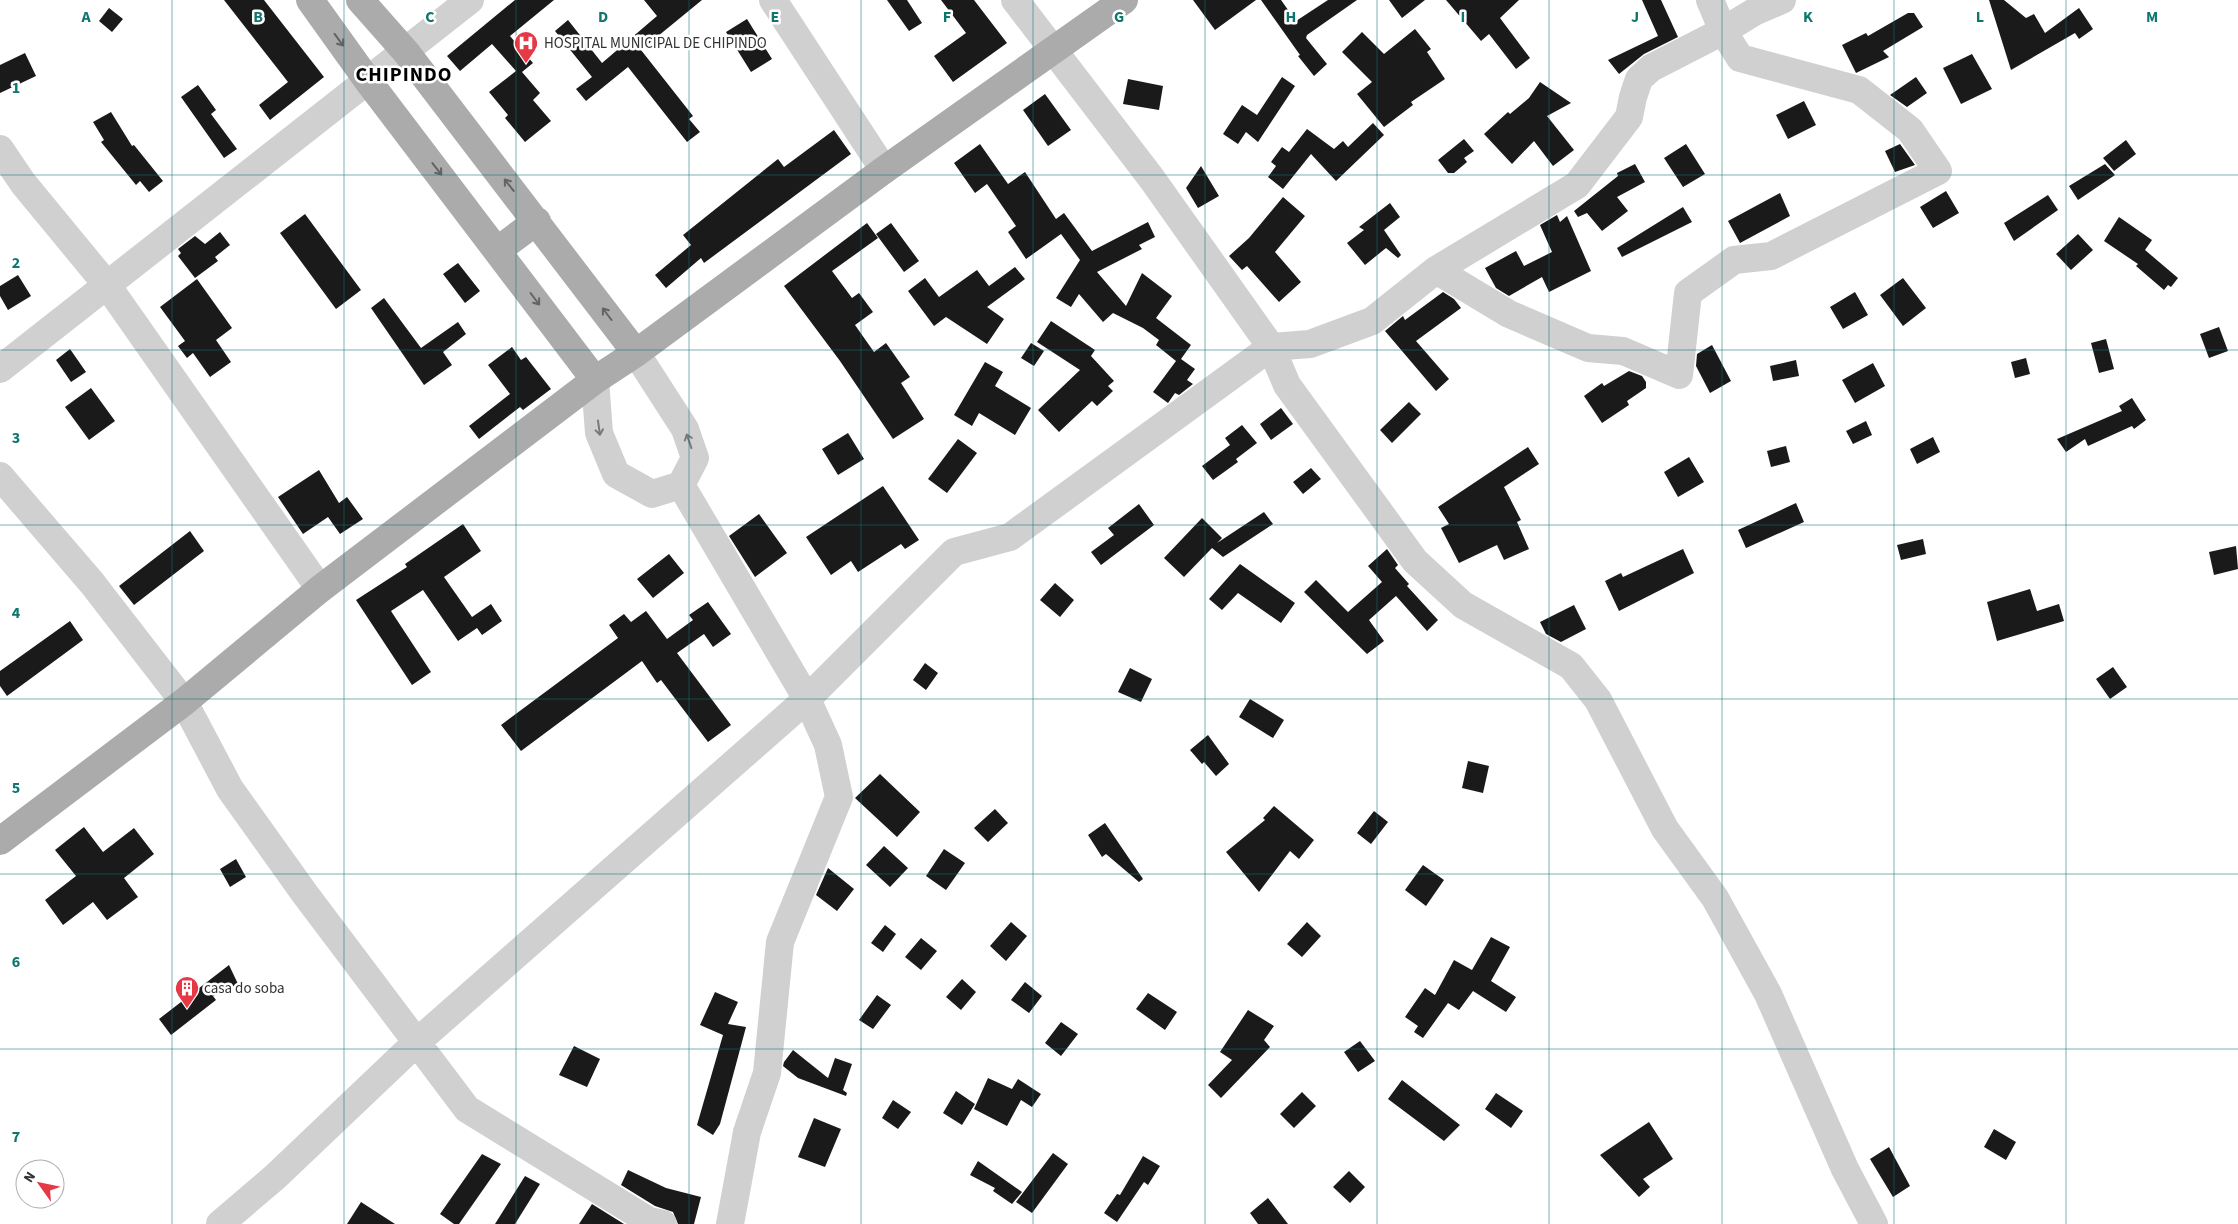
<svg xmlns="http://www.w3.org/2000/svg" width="2238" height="1224" font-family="'Source Sans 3',sans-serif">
	<rect width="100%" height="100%" fill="#fff"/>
	<path fill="#1a1a1a" d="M224,0H264L324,77L270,120L259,105L288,82Z
		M515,0H554L510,36L533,63L522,72L540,93L533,100L551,121L525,142L505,118L508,115L489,92L516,71L492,44L460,71L447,56Z
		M644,0H702L641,50L693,116L689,119L700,132L687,142L628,67L586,101L576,89L592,77L555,31L568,20L602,63L657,16Z
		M887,0H907L922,23L909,31Z
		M941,0H974L1007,43L953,82L934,56L966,33Z
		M1193,0H1256L1215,30Z
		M1261,0H1281L1296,21L1328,0H1357L1307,35L1306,38L1327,64L1314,76L1298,56L1300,55Z
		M1389,0H1425L1402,18Z
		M1446,0H1519L1500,18L1530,58L1516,69L1489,34L1481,41Z
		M1642,0H1661L1678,37L1644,54L1619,74L1608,60L1658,36Z
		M1989,0H2004L2026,18L2034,14L2045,33L2079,8L2093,29L2079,39L2075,33L2011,70Z
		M109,8L123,19L112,32L99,21Z
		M1908,13H1914L1923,27L1883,51L1889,57L1856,73L1842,45L1866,33L1868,36Z
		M747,19L772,59L751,72L726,32Z
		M1415,29L1431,49L1427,52L1445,79L1411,102L1413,105L1384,127L1357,94L1372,82L1342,52L1362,32L1384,54Z
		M25,53L36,76L0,93V65Z
		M1972,54L1992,89L1961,104L1943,68Z
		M1282,77L1295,86L1258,142L1246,132L1238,144L1223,134L1242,105L1257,115Z
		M1916,77L1927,93L1907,107L1890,95Z
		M1128,79L1163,86L1159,110L1123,104Z
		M1540,82L1571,103L1547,116L1574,150L1553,166L1534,141L1512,164L1484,134L1508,112L1510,114L1529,98Z
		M198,85L216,110L211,114L237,149L224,158L181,97Z
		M1045,94L1071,130L1048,146L1023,110Z
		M1804,101L1816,125L1788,139L1776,115Z
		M111,112L132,146L134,145L163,181L149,192L140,181L136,185L101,142L104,140L93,122Z
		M1373,123L1384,135L1336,181L1311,154L1283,189L1268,177L1276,166L1271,162L1282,147L1289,152L1307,129L1334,149L1343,141L1348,147Z
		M834,130L851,154L704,263L701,258L666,288L655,275L691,245L683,235L778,159L784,167Z
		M1464,139L1474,151L1464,158L1467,162L1454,173H1448L1438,160Z
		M2126,140L2136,154L2114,171L2103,158Z
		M980,144L1008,184L1025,172L1056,219L1064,213L1092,251L1148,222L1155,237L1139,245L1142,249L1097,272L1126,306L1142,273L1172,296L1156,318L1191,345L1181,359L1195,369L1187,380L1193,384L1179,395L1175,393L1168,403L1153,392L1176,361L1156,345L1159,340L1143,328L1113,313L1103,322L1079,294L1071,307L1056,298L1080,260L1061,234L1026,259L1008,232L1016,226L987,184L975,193L954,163Z
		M1686,144L1705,174L1683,187L1664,158Z
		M1900,144L1915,165L1895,172L1885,151Z
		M1635,164L1645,182L1617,197L1628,211L1602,231L1587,213L1578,217L1574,211L1618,176L1617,173Z
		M2105,164L2115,175L2078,200L2069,186Z
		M1201,166L1219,196L1198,208L1186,188Z
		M1946,191L1959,213L1933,228L1920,207Z
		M1780,193L1790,216L1740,243L1728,221Z
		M2048,195L2058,210L2014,241L2004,223Z
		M1283,197L1305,216L1275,252L1301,282L1279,302L1247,266L1242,270L1229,256L1249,238Z
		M1390,203L1400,217L1384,230L1401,255L1398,258L1386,248L1365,265L1347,243L1364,230L1359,227Z
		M1683,207L1692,222L1622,257L1617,248Z
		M305,214L361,290L336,309L280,233Z
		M1557,215L1560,222L1567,216L1591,271L1549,292L1542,277L1509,296L1496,288L1485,268L1516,251L1524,266L1552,252L1540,225Z
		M2119,217L2152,240L2145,250L2178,278L2171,287L2168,285L2164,290L2136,266L2138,264L2104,241Z
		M867,223L878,238L832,271L852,298L859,293L873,312L855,325L874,352L886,343L910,377L901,383L924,419L893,439L840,361L784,286Z
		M891,223L919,261L904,272L876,234Z
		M220,232L230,245L215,257L218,261L195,278L178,256L181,253L178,249L195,236L205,244Z
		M2078,234L2093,250L2071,270L2056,254Z
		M458,263L480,291L465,303L443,274Z
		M1015,267L1025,279L987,307L1004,319L987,344L946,317L934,326L908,291L925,278L939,297L977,270L989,286Z
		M18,275L31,296L8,310L0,296V286Z
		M1903,278L1926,308L1903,326L1880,295Z
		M197,279L232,328L216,340L231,362L210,377L193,353L187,358L178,346L185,341L160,307Z
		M1443,292L1454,299L1461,308L1416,341L1449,379L1436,391L1385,331L1403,316L1405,320Z
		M1855,292L1868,315L1843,329L1830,307Z
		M384,298L421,348L458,322L466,334L443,352L452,365L424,385L371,308Z
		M1051,321L1095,350L1091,356L1114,381L1108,386L1113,391L1097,406L1092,401L1059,432L1038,410L1080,370L1037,342Z
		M2219,327L2228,351L2209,358L2200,334Z
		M2106,339L2114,369L2099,373L2091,343Z
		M1031,343L1044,351L1034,366L1021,358Z
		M1712,345L1731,381L1710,393L1696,366L1697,354Z
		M512,347L521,360L526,357L551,389L523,410L520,407L479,439L469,426L510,394L488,365Z
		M70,349L86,372L71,382L56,360Z
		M2026,358L2030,374L2015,378L2011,362Z
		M1796,360L1799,376L1773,381L1770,366Z
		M985,362L1003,372L995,386L1031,408L1015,435L979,413L972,426L954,415Z
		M1873,363L1885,386L1855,403L1842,380Z
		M1629,371L1642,376L1646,382V388L1627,401L1629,405L1602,423L1584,396L1602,383L1604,386Z
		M91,388L115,421L89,440L65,407Z
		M2132,398L2146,420L2134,429L2132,426L2088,446L2085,439L2066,452L2057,439L2122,411L2119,406Z
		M1409,402L1421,414L1392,443L1380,430Z
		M1281,408L1293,424L1271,440L1260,424Z
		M1866,421L1872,435L1853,444L1846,431Z
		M1242,425L1257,443L1236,459L1238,462L1213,480L1202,466L1230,445L1225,438Z
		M848,433L864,459L838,475L822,449Z
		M1933,437L1940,452L1917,464L1910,449Z
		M958,439L977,453L947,493L928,479Z
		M1786,446L1790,462L1771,467L1767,451Z
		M1528,447L1539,464L1504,487L1521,520L1517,522L1529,549L1504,560L1497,545L1459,563L1441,528L1449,524L1438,507Z
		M1689,457L1704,482L1678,497L1664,472Z
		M1311,468L1321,479L1303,494L1293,482Z
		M319,470L339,503L347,497L363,519L340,534L328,517L303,534L278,497Z
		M883,486L919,540L905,549L901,544L858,572L851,561L831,575L806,537Z
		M1796,503L1804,522L1746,548L1738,530Z
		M1139,504L1154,525L1101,565L1091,552L1114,535L1108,528Z
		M1264,512L1273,524L1223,557L1212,548L1184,577L1164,558L1202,518L1222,538L1217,543Z
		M759,514L787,553L755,577L729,536Z
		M463,524L481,551L444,577L472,617L491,604L502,621L482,635L477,628L458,641L423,590L391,611L431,672L412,685L356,600L407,567L405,564Z
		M190,531L204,551L134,605L119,586Z
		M1923,539L1926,554L1901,560L1897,545Z
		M2236,546L2238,569L2214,575L2209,552Z
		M1387,549L1398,565L1395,568L1409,584L1407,586L1438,620L1427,631L1396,596L1369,620L1384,641L1367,654L1304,592L1316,580L1348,612L1382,582L1368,566Z
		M1683,549L1694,573L1619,611L1605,581L1621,573L1623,577Z
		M669,554L684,573L653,598L637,579Z
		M1240,564L1295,603L1281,623L1238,593L1222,610L1209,599Z
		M1055,583L1074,600L1060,617L1040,600Z
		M2030,589L2037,611L2059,604L2064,621L1997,641L1987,602Z
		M708,602L731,634L713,647L704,634L677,653L731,725L708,742L661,680L657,683L642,661L521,751L501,725L618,638L609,625L624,614L631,622L646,611L667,639L693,620L689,615Z
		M1574,605L1586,629L1561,642L1546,634L1540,622Z
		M70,621L83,640L7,696L0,686V671Z
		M925,663L938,673L926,690L913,680Z
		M2113,667L2127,687L2110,699L2096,679Z
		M1130,668L1152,679L1141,702L1118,692Z
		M1250,699L1284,720L1273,738L1239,717Z
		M1208,735L1229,764L1216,776L1204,762L1202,764L1190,750Z
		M1468,761L1489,766L1483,793L1462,788Z
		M880,774L920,812L897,837L855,798Z
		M1274,806L1314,840L1299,859L1290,851L1259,892L1226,852L1265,820L1263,818Z
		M995,809L1008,823L988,842L974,828Z
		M1374,811L1388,822L1371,844L1357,833Z
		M1105,823L1143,879L1139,882L1106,854L1102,857L1088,835Z
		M84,827L103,852L134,828L154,854L124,878L138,897L107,920L93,902L63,925L45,900L76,876L55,850Z
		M884,846L908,868L890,887L866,865Z
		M944,849L965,863L946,890L926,876Z
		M236,859L246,877L230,887L220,869Z
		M1423,865L1444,880L1426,906L1405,890Z
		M828,868L854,889L837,911L816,895Z
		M1011,922L1027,936L1006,961L990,946Z
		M1307,922L1321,936L1302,957L1287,944Z
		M885,925L896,934L883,952L871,943Z
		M1491,937L1510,947L1491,981L1516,997L1506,1012L1473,991L1459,1010L1448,1003L1423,1038L1414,1032L1418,1026L1405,1017L1425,988L1435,995L1454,960L1472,970Z
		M921,938L937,951L921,970L905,957Z
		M229,965L238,984L213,996L216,1000L171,1035L159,1019Z
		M962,979L976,992L961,1010L946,997Z
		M1025,982L1042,996L1029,1013L1011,1000Z
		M715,992L738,1002L728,1024L746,1027L720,1124L713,1135L697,1125L723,1035L700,1025Z
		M1148,993L1177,1012L1165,1030L1136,1009Z
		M877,995L891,1005L873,1029L859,1020Z
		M1248,1010L1274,1026L1264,1040L1270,1047L1221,1098L1208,1085L1232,1060L1220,1052Z
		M1061,1022L1078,1034L1061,1056L1045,1043Z
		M1360,1041L1375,1061L1358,1072L1344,1052Z
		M574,1046L600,1059L587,1087L559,1075Z
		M793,1050L828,1078L835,1058L852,1064L843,1090L847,1093L846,1096L798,1078L783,1066L784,1062Z
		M988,1078L1012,1089L1018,1079L1041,1094L1032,1107L1021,1100L1007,1126L974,1109Z
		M1402,1080L1460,1125L1444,1141L1388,1099Z
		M956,1091L975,1104L962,1125L943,1113Z
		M1302,1092L1316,1106L1294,1128L1280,1114Z
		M1496,1093L1523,1111L1511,1128L1485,1109Z
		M893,1100L911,1112L898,1129L882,1118Z
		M814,1118L841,1129L825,1167L798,1157Z
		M1649,1122L1673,1159L1643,1179L1650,1187L1639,1197L1600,1155Z
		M1994,1129L2016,1142L2006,1160L1984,1147Z
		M1889,1147L1910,1186L1893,1197L1870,1159Z
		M1053,1153L1068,1164L1032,1213L1016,1202Z
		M482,1154L501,1164L459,1224H454L440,1214Z
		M1143,1156L1160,1166L1148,1185L1144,1182L1117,1222L1104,1213L1117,1194L1120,1195Z
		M978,1161L1022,1192L1012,1204L993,1191L995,1188L970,1175Z
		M628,1170L666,1188L701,1197L694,1224H678L673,1212L655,1206L621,1185Z
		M1349,1171L1365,1187L1350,1203L1333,1187Z
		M525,1176L540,1184L515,1224H495Z
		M1268,1198L1288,1224H1258L1250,1213Z
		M361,1202L395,1224H347Z
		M592,1204L624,1224H579Z"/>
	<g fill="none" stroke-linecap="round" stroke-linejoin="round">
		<path stroke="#d0d0d0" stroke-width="28" d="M773,0L884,170
			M1015,0L1152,179L1271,347L1287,385L1415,561L1463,605L1571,666L1598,700L1665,829L1715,898L1768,994L1845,1169L1874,1224
			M0,149L23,183L107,285L320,589
			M1436,270L1509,314L1588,348L1623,351L1679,375L1688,293L1734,260L1771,256L1938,171L1910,130L1859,90L1740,58L1723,31L1710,0
			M0,369L470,0
			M595,380L599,433L616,474L652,494L681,485L695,458L685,429L636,353
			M0,476L92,583L184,702L230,789L305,894L467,1109L649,1221L663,1224
			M681,485L807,699L828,745L839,797L780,942L767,1073L747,1132L730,1224
			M220,1224L275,1177L417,1042L807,699L954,552L1010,537L1271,347L1310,344L1372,321L1436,270L1577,185L1629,117L1633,97L1639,79L1651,68L1723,31L1754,12L1782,0"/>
		<path stroke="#ababab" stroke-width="28" d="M310,0L368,81L595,380
			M360,0L406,52L636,353
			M498,250L537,221
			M0,841L184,702L320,589L595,380L636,353L884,170L1124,0"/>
	</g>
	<defs><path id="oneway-shaft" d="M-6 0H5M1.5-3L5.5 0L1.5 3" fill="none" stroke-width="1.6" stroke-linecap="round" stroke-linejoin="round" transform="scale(1.25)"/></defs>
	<g stroke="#636363">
		<use href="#oneway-shaft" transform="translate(339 40) rotate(54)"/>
		<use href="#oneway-shaft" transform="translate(437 169) rotate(52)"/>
		<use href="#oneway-shaft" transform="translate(509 185) rotate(-128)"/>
		<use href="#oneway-shaft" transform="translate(535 299) rotate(53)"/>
		<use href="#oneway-shaft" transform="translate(607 314) rotate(-127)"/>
	</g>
	<g stroke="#7a7a7a">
		<use href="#oneway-shaft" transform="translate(599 428) rotate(82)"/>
		<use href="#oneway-shaft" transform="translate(689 441) rotate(-109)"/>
	</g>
	<path fill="none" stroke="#0f766e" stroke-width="1" stroke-opacity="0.55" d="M172,0V1224M344,0V1224M516,0V1224M689,0V1224M861,0V1224M1033,0V1224M1205,0V1224M1377,0V1224M1549,0V1224M1722,0V1224M1894,0V1224M2066,0V1224M0,175H2238M0,350H2238M0,525H2238M0,699H2238M0,874H2238M0,1049H2238"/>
	<defs>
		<g id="hospital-pin" transform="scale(1.25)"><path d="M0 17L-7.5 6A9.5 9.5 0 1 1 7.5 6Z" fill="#e63946" stroke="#fff"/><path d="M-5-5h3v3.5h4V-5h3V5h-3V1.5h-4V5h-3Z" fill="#fff"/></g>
		<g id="building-pin" transform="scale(1.25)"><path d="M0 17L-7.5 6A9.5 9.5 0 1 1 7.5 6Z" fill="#e63946" stroke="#fff"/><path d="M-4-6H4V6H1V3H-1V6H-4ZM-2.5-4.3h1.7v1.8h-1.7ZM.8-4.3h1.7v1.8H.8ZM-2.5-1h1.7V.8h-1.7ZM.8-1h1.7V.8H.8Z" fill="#fff"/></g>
	</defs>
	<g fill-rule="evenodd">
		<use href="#hospital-pin" x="526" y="43"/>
		<use href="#building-pin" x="187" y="988"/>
	</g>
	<g text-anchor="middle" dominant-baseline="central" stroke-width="5" stroke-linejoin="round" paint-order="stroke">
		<g font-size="15" fill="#333" stroke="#fff" text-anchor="start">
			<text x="544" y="43">HOSPITAL MUNICIPAL DE CHIPINDO</text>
			<text x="204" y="988">casa do soba</text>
		</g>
		<g font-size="20" font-weight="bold" letter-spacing="1" fill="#000" stroke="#fff">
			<text x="404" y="75">CHIPINDO</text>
		</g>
	</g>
	<g font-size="16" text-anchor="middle" font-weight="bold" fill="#0f766e" stroke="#fff" stroke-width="5" stroke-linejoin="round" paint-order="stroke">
		<text x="86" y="22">A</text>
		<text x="258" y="22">B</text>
		<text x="430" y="22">C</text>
		<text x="603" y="22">D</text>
		<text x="775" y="22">E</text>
		<text x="947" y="22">F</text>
		<text x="1119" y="22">G</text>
		<text x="1291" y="22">H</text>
		<text x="1463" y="22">I</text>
		<text x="1635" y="22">J</text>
		<text x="1808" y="22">K</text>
		<text x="1980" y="22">L</text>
		<text x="2152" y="22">M</text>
		<text x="16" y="93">1</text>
		<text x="16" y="268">2</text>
		<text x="16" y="443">3</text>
		<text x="16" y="618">4</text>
		<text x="16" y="793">5</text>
		<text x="16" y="967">6</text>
		<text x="16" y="1142">7</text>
	</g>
	<g transform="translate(40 1184) rotate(303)"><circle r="24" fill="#ffffff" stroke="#adadad"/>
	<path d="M0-4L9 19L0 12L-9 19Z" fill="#e63946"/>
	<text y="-8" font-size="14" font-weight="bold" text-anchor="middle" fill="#333333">N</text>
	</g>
</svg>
